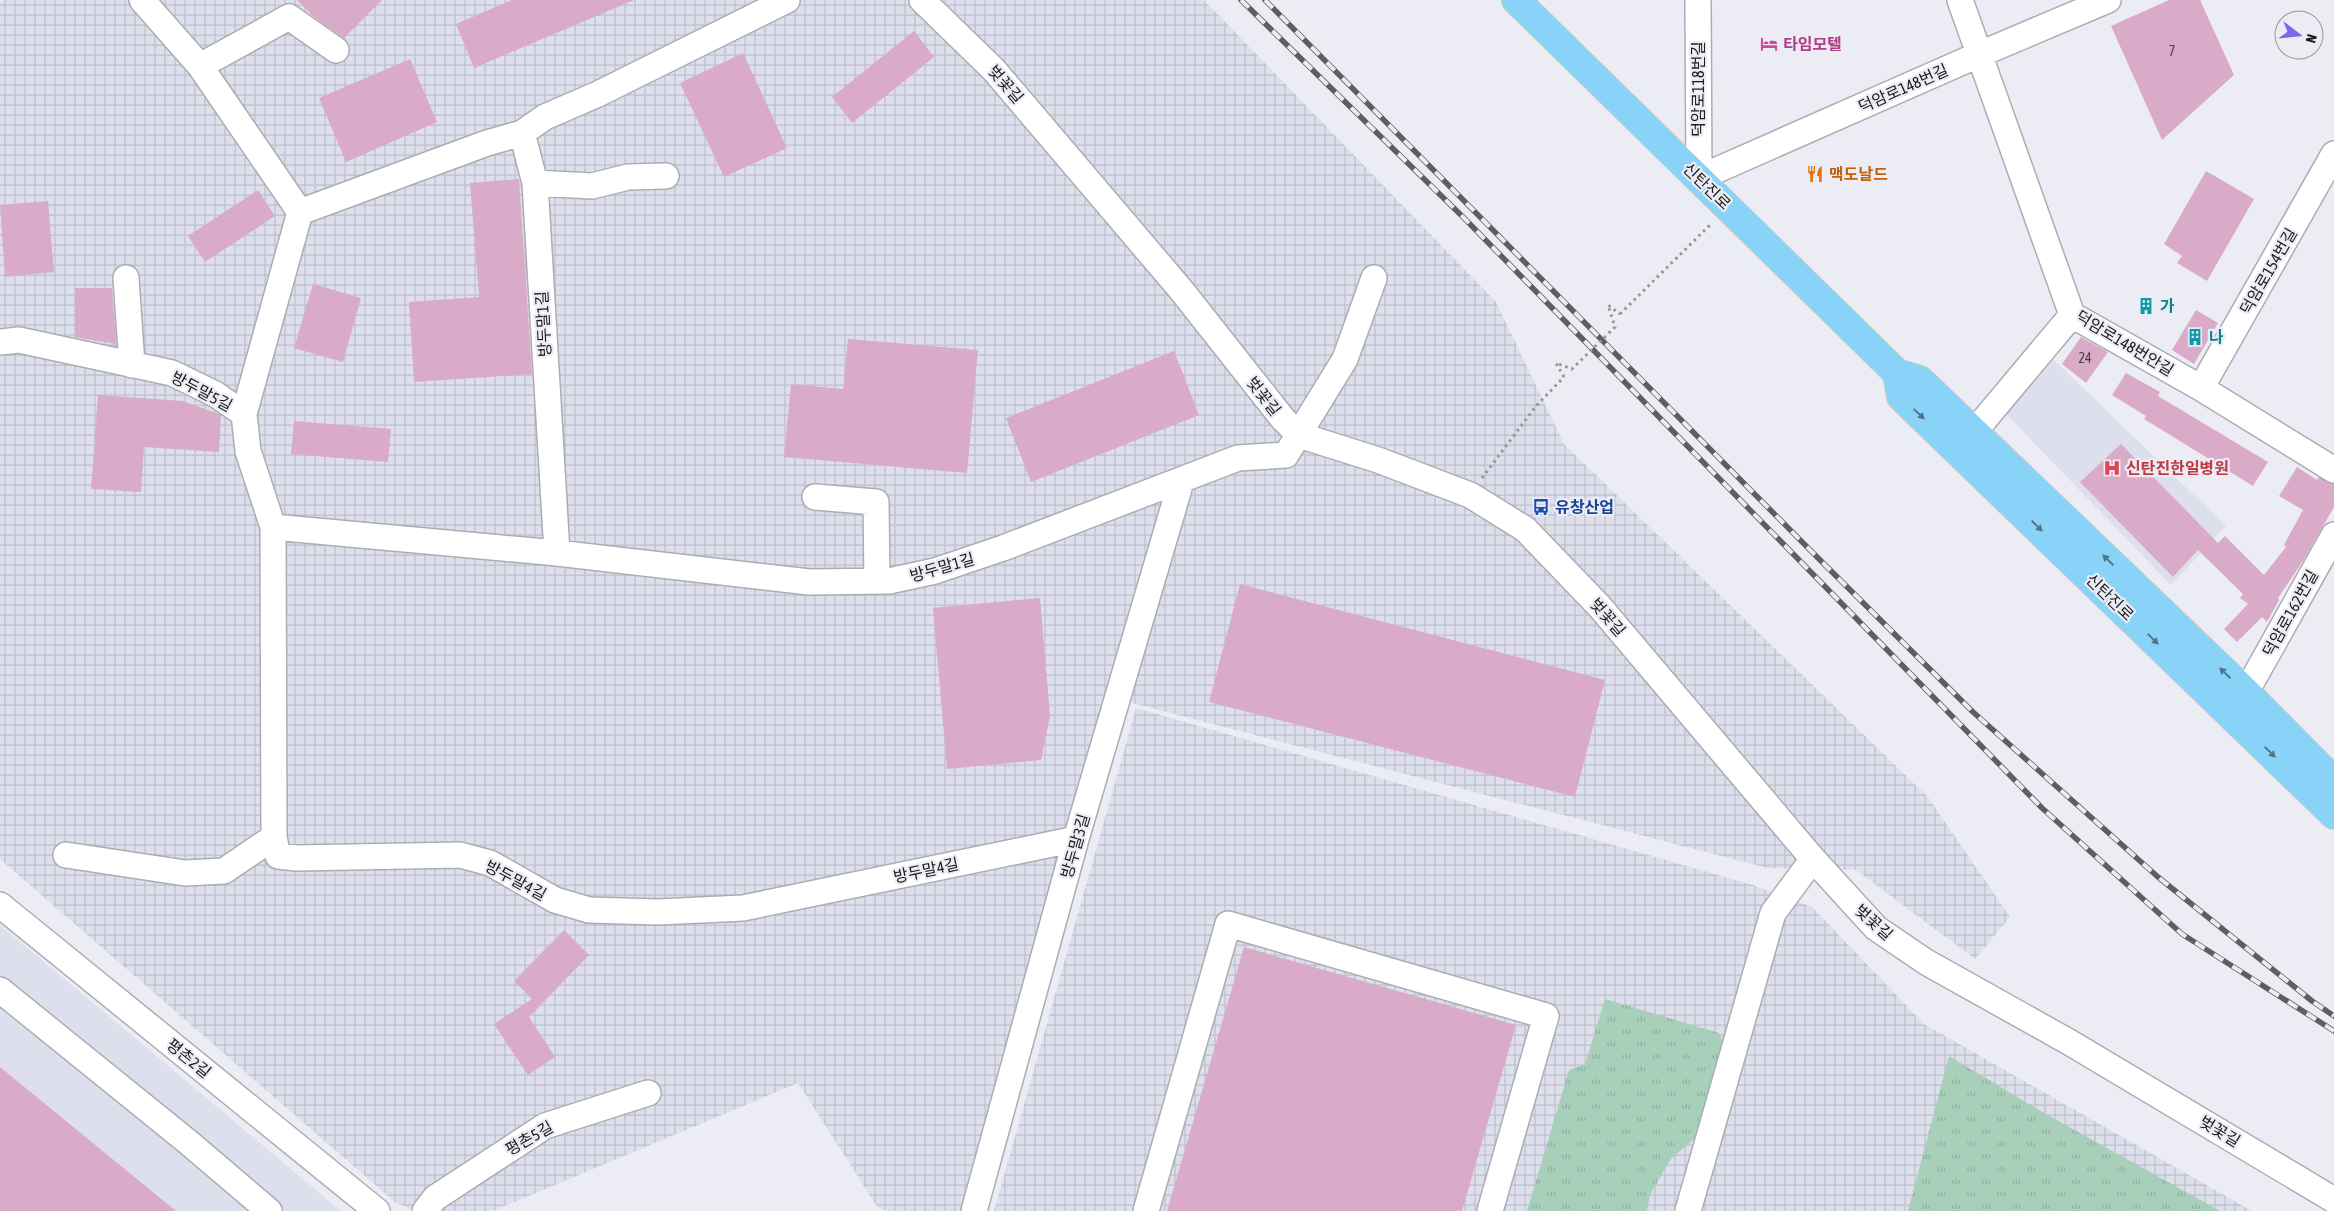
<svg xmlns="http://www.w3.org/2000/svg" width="2334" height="1211" font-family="'Asap Condensed','Noto Sans KR',sans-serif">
	<defs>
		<pattern id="industrial-grid" width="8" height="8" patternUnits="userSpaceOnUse" patternTransform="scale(1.25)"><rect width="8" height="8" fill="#dddfed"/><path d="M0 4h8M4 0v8" fill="none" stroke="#bdbfcb"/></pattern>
		<pattern id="grass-tufts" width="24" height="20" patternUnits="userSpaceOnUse" patternTransform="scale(1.25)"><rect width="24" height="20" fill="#a7cfba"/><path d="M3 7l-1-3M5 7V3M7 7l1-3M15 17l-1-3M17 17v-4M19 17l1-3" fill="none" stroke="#8fb19f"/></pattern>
	</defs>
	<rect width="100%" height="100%" fill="#ecedf4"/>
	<path fill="#dddfed" d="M2049,355L2226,526L2171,585L2003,411Z
		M0,925L341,1211H0Z"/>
	<path fill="url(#industrial-grid)" d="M3,0H1204L1496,302L1564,444L1928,797L2010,917L1975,959L1856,870L1767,868L1128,702L983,1211H889L878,1208L798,1083L493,1211H417L396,1203L0,859V2Z
		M1136,708L1753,885L1812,907L1924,1024L2252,1211H994Z"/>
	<path fill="url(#grass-tufts)" d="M1605,999L1719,1033L1727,1052L1703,1131L1670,1160L1650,1195L1647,1211H1527L1569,1070L1585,1064Z
		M1949,1056L2044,1113L2220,1211H1908Z"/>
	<path fill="#daabc8" d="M297,0H382L344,38L314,17Z
		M512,0H634L474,68L456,24Z
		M2169,0H2200L2234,75L2162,140L2111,26Z
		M914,31L934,57L852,123L832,97Z
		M743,53L787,148L724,177L680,83Z
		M410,59L437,122L346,162L319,98Z
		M2206,171L2254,199L2207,281L2177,263L2182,256L2164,244Z
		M519,179L532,374L414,382L409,302L479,297L470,183Z
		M258,190L275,216L205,262L188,236Z
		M48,201L54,272L5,277L0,205Z
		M313,284L361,298L343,362L294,348Z
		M75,288H112L116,344L75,337Z
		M2196,310L2218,323L2194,364L2172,350Z
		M2081,337L2108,352L2086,383L2062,364Z
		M848,339L978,350L967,473L784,457L791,384L843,389Z
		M1174,351L1199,415L1031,482L1006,418Z
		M2126,373L2160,392L2158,396L2268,462L2253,486L2144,419L2146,416L2112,395Z
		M98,395L183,401L221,415L219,452L144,447L141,492L91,489Z
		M294,421L391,429L388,462L291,454Z
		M2121,444L2218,543L2225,536L2264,575L2286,547L2284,545L2303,510L2279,496L2297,467L2317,480L2319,477L2334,484V507L2303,561L2278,598L2279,600L2267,622L2262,617L2237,642L2224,629L2248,604L2240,598L2243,594L2198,550L2173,577L2080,482Z
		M1240,584L1605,680L1575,797L1209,702Z
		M1040,598L1050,716L1041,760L947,769L933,608Z
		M564,930L589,955L529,1017L555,1057L528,1075L494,1024L532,999L514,981Z
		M1244,947L1516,1025L1462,1211H1167Z
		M0,1067L176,1211H0Z"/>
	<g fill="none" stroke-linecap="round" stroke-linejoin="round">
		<g stroke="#acadb3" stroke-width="28">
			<path id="minor" d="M142,0L200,66L300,212
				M922,0L994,70L1182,291L1283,419L1299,435L1378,460L1470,495L1525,529L1600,607L1813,859L1876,928L1926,962L2069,1042L2334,1200
				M1698,0L1699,178L1978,55L2108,0
				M1960,0L2072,315L2201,388L2334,470
				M200,66L289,17L336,50
				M522,133L545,117L598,94L787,0
				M535,183L592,186L628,177L666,176
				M300,212L487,143L522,133L535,183L557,553
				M126,278L132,365
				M0,342L19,340L172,373L215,394L244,414L248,451L273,527L274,837L278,856L297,858L460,855L490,863L555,900L589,910L658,912L743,908L1076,839
				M2201,388L2334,154
				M244,414L300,212
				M1974,432L2072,315
				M815,497L876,502L877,581
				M273,527L557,553L809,582L889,581L935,571L1003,548L1238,458L1286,455L1345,359L1374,278
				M2246,692L2334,535
				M66,855L185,873L224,871L274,837
				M0,905L377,1211
				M0,990L188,1142L269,1211
				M425,1211L435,1198L545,1126L648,1093
				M974,1211L1076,839L1181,482
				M1146,1211L1228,924L1546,1016L1490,1211
				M1688,1211L1773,913L1813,859"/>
		</g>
		<g stroke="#cdcdcd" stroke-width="30">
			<path id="major" d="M1516,0L1897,373L1920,380L2246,692L2334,781
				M1897,373L1901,397L2334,815"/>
		</g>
		<path stroke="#95959a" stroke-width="3" stroke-dasharray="2.5 4" stroke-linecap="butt" d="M1620,314L1712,223
			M1482,478L1536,406L1564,377"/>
		<use href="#minor" stroke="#fff" stroke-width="25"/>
		<use href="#major" stroke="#88d3f7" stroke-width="28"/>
		<g stroke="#5e5e62" stroke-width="5.5">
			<path id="rail" d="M1241,0L1464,218L2042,808L2182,934L2334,1031
				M1265,0L1818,558L1973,712L2158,877L2312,1001L2334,1016"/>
		</g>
		<use href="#rail" stroke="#ecedf4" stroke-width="4" stroke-dasharray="11" stroke-linecap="butt"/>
		<path stroke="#95959a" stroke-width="3" stroke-dasharray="2.5 4" stroke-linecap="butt" d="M1564,377L1556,363L1572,369L1615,327L1608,305L1620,314"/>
	</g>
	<defs><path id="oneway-solid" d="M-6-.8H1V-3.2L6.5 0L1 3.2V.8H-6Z" transform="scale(1.25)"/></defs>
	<g fill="#51768a">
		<use href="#oneway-solid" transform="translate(1919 414) rotate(43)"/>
		<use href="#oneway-solid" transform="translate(2037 526) rotate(44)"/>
		<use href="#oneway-solid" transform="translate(2108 560) rotate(-136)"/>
		<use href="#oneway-solid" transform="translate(2153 639) rotate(44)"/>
		<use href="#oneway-solid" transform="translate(2225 673) rotate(-136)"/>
		<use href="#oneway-solid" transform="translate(2270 752) rotate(44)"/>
	</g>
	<defs>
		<g id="hotel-bare" transform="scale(1.35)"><path d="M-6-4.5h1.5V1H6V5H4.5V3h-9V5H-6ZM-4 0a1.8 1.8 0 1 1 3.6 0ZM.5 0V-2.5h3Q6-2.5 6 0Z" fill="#d1479c" stroke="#ecedf4" stroke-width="2.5" paint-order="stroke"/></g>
		<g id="restaurant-bare" transform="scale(1.35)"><path d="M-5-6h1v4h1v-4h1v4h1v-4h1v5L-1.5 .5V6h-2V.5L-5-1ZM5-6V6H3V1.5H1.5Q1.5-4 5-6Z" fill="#e8710a" stroke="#ecedf4" stroke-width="2.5" paint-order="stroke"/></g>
		<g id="building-bare" transform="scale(1.35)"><path d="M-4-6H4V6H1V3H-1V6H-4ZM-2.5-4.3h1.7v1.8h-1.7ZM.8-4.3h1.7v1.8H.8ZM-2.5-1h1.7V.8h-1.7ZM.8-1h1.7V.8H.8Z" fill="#0f9aa8" stroke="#ecedf4" stroke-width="2.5" paint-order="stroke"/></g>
		<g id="hospital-bare" transform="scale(1.35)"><path d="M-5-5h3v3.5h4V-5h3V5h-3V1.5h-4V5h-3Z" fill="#e0444e" stroke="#ecedf4" stroke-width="2.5" paint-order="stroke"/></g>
		<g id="bus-bare" transform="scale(1.35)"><path d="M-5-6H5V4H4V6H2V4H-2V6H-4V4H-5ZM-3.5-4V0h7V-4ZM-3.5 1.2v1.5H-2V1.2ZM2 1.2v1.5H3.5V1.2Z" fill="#1a4fb4" stroke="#ecedf4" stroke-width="2.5" paint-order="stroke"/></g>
	</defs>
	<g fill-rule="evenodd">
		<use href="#hotel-bare" x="1769" y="44"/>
		<use href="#restaurant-bare" x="1815" y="174"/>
		<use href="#building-bare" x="2146" y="306"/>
		<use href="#building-bare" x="2195" y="337"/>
		<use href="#hospital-bare" x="2112" y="468"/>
		<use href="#bus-bare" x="1541" y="507"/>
	</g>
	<g text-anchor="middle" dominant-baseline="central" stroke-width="4.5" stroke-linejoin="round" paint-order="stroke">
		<g font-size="14" fill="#4a3e47">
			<text x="2172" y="51">7</text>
			<text x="2085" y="358">24</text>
		</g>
		<g font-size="16" font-weight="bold" fill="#b23c85" stroke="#ecedf4" text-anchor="start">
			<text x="1783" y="44">타임모텔</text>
		</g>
		<g font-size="16" fill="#1a1a1c" stroke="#ecedf4">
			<text transform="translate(1006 84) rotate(49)">벚꽃길</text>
			<text transform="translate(1903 88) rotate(-24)">덕암로148번길</text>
			<text transform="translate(1698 89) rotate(-90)">덕암로118번길</text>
			<text transform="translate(1707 186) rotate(44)">신탄진로</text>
			<text transform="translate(2268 271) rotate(-60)">덕암로154번길</text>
			<text transform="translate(543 324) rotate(-93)">방두말1길</text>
			<text transform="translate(2125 343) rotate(31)">덕암로148번안길</text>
			<text transform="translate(202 391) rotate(28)">방두말5길</text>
			<text transform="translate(1264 396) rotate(52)">벚꽃길</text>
			<text transform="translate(942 567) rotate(-16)">방두말1길</text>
			<text transform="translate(2110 597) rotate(44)">신탄진로</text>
			<text transform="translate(2290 613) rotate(-61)">덕암로162번길</text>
			<text transform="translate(1608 617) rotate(49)">벚꽃길</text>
			<text transform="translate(1075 846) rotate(-74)">방두말3길</text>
			<text transform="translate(926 870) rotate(-12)">방두말4길</text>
			<text transform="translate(516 880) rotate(28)">방두말4길</text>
			<text transform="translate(1874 922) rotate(42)">벚꽃길</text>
			<text transform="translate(189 1058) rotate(39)">평촌2길</text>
			<text transform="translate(2220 1131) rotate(31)">벚꽃길</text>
			<text transform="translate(529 1138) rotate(-30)">평촌5길</text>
		</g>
		<g font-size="16" font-weight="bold" fill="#c56008" stroke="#ecedf4" text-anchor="start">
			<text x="1829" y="174">맥도날드</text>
		</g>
		<g font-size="16" font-weight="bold" fill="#0d838f" stroke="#ecedf4" text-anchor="start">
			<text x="2160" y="306">가</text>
			<text x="2209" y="337">나</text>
		</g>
		<g font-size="16" font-weight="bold" fill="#be3a42" stroke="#ecedf4" text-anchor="start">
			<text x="2126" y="468">신탄진한일병원</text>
		</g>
		<g font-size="16" font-weight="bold" fill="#164399" stroke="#ecedf4" text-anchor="start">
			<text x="1555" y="507">유창산업</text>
		</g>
	</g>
	<g transform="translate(2299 35) rotate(106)"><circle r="24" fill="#ecedf4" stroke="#98999e"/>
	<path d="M0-4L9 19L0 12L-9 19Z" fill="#7c68e3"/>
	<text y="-8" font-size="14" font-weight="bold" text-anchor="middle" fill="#1a1a1c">N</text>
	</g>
</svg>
